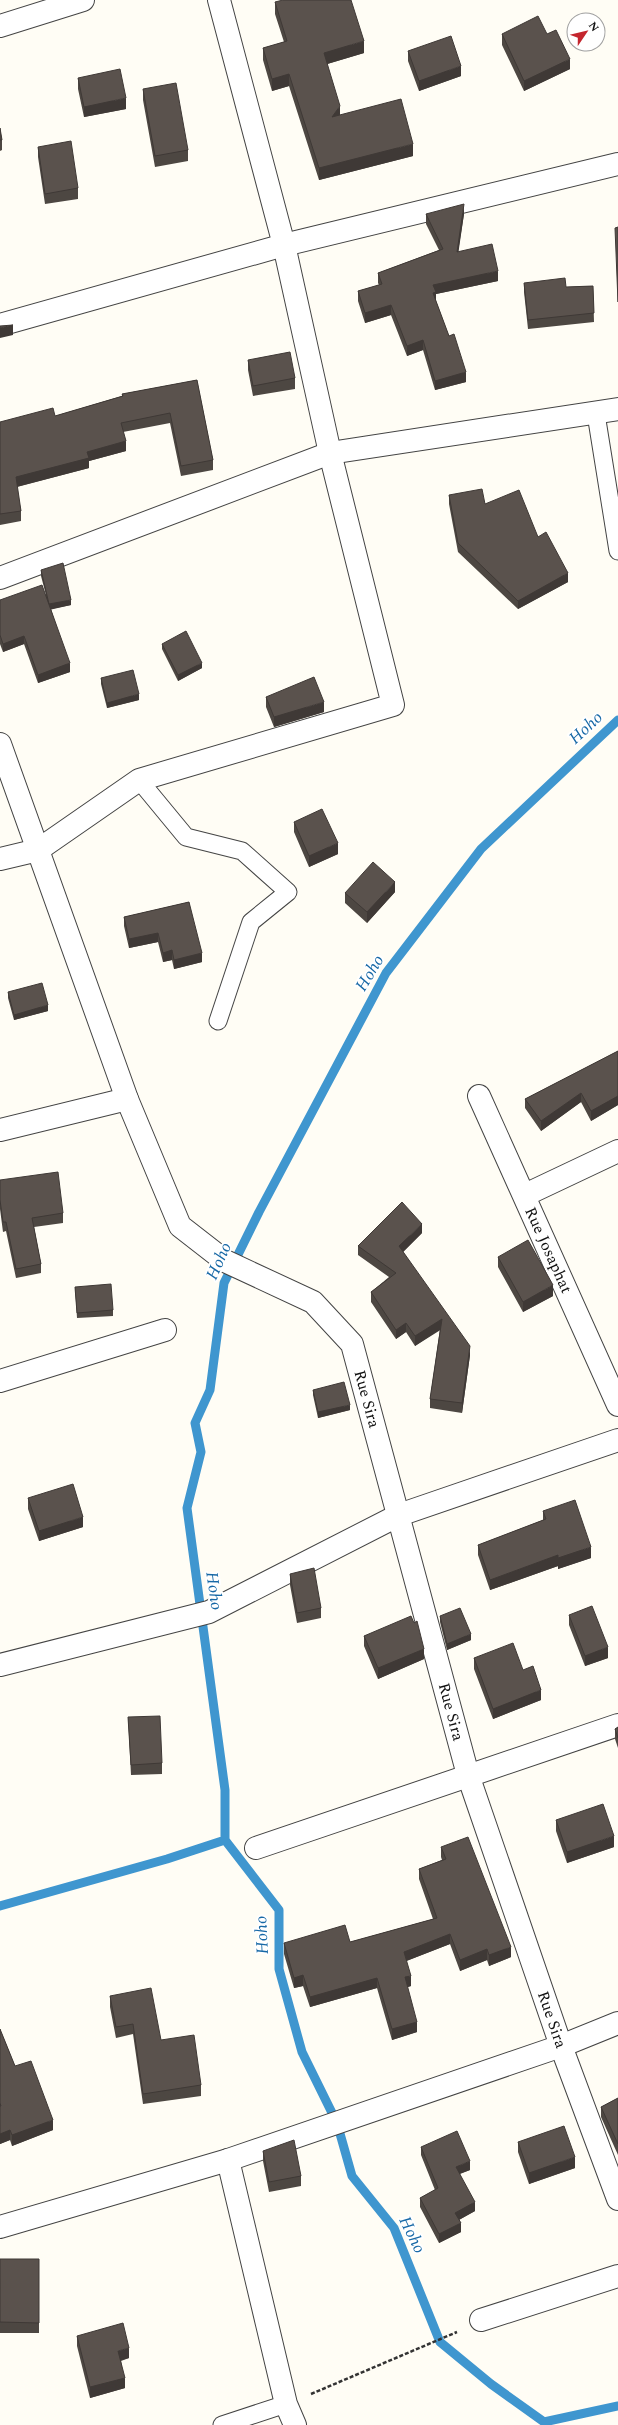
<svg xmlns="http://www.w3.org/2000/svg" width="618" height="2425" font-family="Spectral,serif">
	<rect width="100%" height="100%" fill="#fffdf5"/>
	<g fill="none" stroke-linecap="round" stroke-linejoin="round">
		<path stroke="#3f96cf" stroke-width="9" d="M618,720L481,849L386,973L259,1212L224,1283L210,1390L195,1423L201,1452L187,1508L225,1790V1840L279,1910V1969L302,2052L337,2123L352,2176L394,2228L440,2342L491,2384L544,2422L618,2406
			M0,1906L167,1859L225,1840"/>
		<g stroke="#444" stroke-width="19">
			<path id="service" d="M596,414L618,551
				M139,780L186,837L242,851L288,892L251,922L218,1021
				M222,2425L286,2404"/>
		</g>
		<g stroke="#444" stroke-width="24">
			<g id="minor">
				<path d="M0,26L83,0"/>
				<path d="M0,325L284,245L618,164"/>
				<path d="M0,578L330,453L618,409"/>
				<path id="s1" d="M0,744L127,1099L180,1226L225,1261L313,1302L352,1344L468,1775L561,2046L618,2199"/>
				<path d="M0,859L38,850L139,780L393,705L330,453L284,245L219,0"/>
				<path id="s2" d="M479,1096L618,1405"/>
				<path d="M0,1130L127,1099"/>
				<path d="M525,1195L618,1151"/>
				<path d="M0,1381L165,1330"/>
				<path d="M0,1665L209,1612L399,1515L618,1440"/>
				<path d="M256,1848L618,1725"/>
				<path d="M228,2160L286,2404L295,2425"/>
				<path d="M0,2227L228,2160L561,2046L618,2023"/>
				<path d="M481,2320L618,2276"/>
			</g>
		</g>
		<path stroke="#333" stroke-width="2.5" stroke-dasharray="4 2" stroke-linecap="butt" d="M311,2394L457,2332"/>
		<use href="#service" stroke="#fff" stroke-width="17"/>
		<use href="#minor" stroke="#fff" stroke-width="22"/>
	</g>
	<path fill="#4d4742" d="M275,2L364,53L327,64L340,115L413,156L319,180L289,86L272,91L263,60V48L284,42L275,14Z
		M502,34H547L570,69L524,91L502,45Z
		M408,51L461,76L419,91L408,61Z
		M78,78L126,109L84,117L78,89Z
		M143,89L188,150V161L155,167L143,100Z
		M0,128L2,140V150L0,151Z
		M38,147L78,188V199L45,204L38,157Z
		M426,214H464L458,252L498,281L436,294V301L466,382L435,390L423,350L407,356L391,315L365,323L358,301V291L379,285L378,283V273L439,250L426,224Z
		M524,283L566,287L593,286L594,322L528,329L524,292Z
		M248,360L295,378V389L253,396L248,370Z
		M197,380L213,460V470L181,476L170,423L123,432L126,451L89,461V468L17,487L21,511V521L0,525V422L55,416L122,396V394Z
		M449,495L485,504L538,537L568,582L518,609L458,552L449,504Z
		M41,570L71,605L51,609L70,672L38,683L24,644L3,652L0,644V600L46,595L41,576Z
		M162,644L202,668L178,681L162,649Z
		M101,678L139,700L107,708L101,684Z
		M266,697L324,712L274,727L266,707Z
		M294,822L338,854L309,867L294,832Z
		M395,892L367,923L345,903V893Z
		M189,902L202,962L174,969L172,960L163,962L158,942L129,948L124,926V917Z
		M8,992L48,1011L14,1020L8,998Z
		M618,1051V1105L591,1121L581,1102L541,1131L525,1108V1099Z
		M0,1180L63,1213V1223L34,1227L41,1264V1273L16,1278L6,1231L3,1232L0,1209Z
		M422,1233L403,1252L470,1355L462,1413L430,1408V1399L440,1329L415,1346L406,1332L396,1339L371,1302V1292L389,1277L358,1255V1246Z
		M498,1257L553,1296L523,1312L498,1267Z
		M75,1287L113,1310V1316L77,1318Z
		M313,1390L350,1410L318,1418L313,1395Z
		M28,1498L83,1527L39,1541L28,1509Z
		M543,1511L591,1558L558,1569V1566L490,1590L478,1555V1545L543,1520Z
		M290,1574L321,1608V1618L297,1623L290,1585Z
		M569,1615L608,1658L585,1666L569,1625Z
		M440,1616L471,1640L447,1650L440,1622Z
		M414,1623L424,1659L378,1679L364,1646V1636Z
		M474,1658L523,1670L541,1700L493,1719L474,1669Z
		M128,1717L162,1763V1774L131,1775Z
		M618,1727V1748L615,1739V1729Z
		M556,1820L614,1847L567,1863L556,1831Z
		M441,1847L511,1957L489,1966L487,1960L460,1971L450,1944L406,1961L411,1986L407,1987L417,2032L392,2040L377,1988L310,2007L303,1986L294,1988L284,1954V1943L350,1942L433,1919L419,1879V1869L442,1860L441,1857Z
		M110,1996L161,2040L201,2085V2096L143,2104L133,2034L116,2038L110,2007Z
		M0,2029L15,2066L53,2130L12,2146L10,2140L0,2144Z
		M618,2098V2155L601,2117V2107Z
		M518,2142L575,2168L529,2184L518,2152Z
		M421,2147L470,2170L460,2174L475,2211L459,2220L461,2232L439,2243L420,2207V2198L435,2190L421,2155Z
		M263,2151L301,2176V2186L269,2192L263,2161Z
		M0,2259H39V2333H0Z
		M77,2336L129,2358L121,2361L125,2388L90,2398L77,2346Z"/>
	<path fill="#3f3936" d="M364,41V53L324,65V53Z
		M570,59V69L524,91V81Z
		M461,66V76L419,91V81Z
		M289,74V86L272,91V79Z
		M126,98V109L84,117V107Z
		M340,106V118L332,117Z
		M413,144V156L319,180V168Z
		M464,204V214L457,262V252Z
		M498,271V281L436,294V302L433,303V285Z
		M391,305V315L365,323V313Z
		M13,325V335L0,338V328Z
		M423,340V350L407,356V346Z
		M466,372V382L435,390V381Z
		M126,441V451L89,461V468L16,487V477L87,452Z
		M568,573V582L518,609V601Z
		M71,600V605L49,610V604Z
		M24,636V644L3,652V644Z
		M70,663V672L38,683V675Z
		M202,663V668L178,681V675Z
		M139,694V700L107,708V703Z
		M324,702V712L274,727V717Z
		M338,843V854L309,867V856Z
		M395,882V892L367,923V912Z
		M158,933V942L129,948V939Z
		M172,950V960L163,962V953Z
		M202,953V962L174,969V960Z
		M48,1005V1011L14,1020V1015Z
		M581,1093V1102L541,1131V1121Z
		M618,1096V1105L591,1121V1111Z
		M422,1224V1233L399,1256V1246Z
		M553,1285V1296L523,1312V1302Z
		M442,1319V1329L415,1346V1336Z
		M406,1323V1332L396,1339V1330Z
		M470,1346V1355L462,1413V1403Z
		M350,1405V1410L318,1418V1412Z
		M83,1517V1527L39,1541V1531Z
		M591,1547V1558L558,1569V1558Z
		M558,1555V1566L490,1590V1580Z
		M471,1634V1640L447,1650V1644Z
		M608,1647V1658L585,1666V1656Z
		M424,1649V1659L378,1679V1668Z
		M541,1690V1700L493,1719V1709Z
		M614,1836V1847L567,1863V1852Z
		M450,1934V1944L404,1962V1952Z
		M511,1947V1957L489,1966V1955Z
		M487,1949V1960L460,1971V1960Z
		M303,1975V1986L294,1988V1978Z
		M411,1976V1986L405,1988V1977Z
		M377,1978V1988L310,2007V1997Z
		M417,2022V2032L392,2040V2029Z
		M53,2120V2130L12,2146V2135Z
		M10,2130V2140L0,2144V2134Z
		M575,2157V2168L529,2184V2173Z
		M470,2161V2170L456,2175V2167Z
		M475,2202V2211L455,2222V2213Z
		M461,2223V2232L439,2243V2234Z
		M129,2348V2358L118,2361V2351Z
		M125,2378V2388L90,2398V2387Z"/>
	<path fill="#5a524d" stroke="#3f3936" d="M283,0H351L364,41L324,53L340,106L332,117L401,99L413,144L319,168L289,74L272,79L263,48L287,41L275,2Z
		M538,16L547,34L556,30L570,59L524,81L502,34Z
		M451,36L461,66L419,81L408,51Z
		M120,69L126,98L84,107L78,78Z
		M176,83L188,150L155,156L143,89Z
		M0,128L2,140H0Z
		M71,141L78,188L45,194L38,147Z
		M464,204L457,252L492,244L498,271L433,285L436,292L433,293L449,336L454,334L466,372L435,381L423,340L407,346L391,305L365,313L358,291L382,284L378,273L443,249L426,214Z
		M618,227V302L615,228Z
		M565,278L566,287L593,286L594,313L528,320L524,283Z
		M13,325L0,328V326Z
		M290,352L295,378L253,386L248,360Z
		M197,380L213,460L181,466L170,413L121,423L126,441L87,452L89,458L16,477L21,511L0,514V422L53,408L55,416L123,396L122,394Z
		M482,489L485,504L519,490L538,537L546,532L568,573L518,601L458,543L449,495Z
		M63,563L71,600L49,604L41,570Z
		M42,585L70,663L38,675L24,636L3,644L0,635V600Z
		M186,631L202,663L178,675L162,644Z
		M133,670L139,694L107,703L101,678Z
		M314,677L324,702L274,717L266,697Z
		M322,809L338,843L309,856L294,822Z
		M373,862L395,882L367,912L345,893Z
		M189,902L202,953L174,960L172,950L163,953L158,933L129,939L124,917Z
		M42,983L48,1005L14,1015L8,992Z
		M618,1051V1096L591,1111L581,1093L541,1121L525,1099Z
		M58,1172L63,1213L32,1218L41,1264L16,1269L6,1222H3L0,1200V1180Z
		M402,1202L422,1224L399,1246L470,1346L462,1403L430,1399L442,1319L415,1336L406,1323L396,1330L371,1292L396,1273L358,1246Z
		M528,1240L553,1285L523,1302L498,1257Z
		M111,1284L113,1310L77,1313L75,1287Z
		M344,1382L350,1405L318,1412L313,1390Z
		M73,1484L83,1517L39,1531L28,1498Z
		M575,1500L591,1547L558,1558V1555L490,1580L478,1545L546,1519L543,1511Z
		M314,1568L321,1608L297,1613L290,1574Z
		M592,1606L608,1647L585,1656L569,1615Z
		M460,1608L471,1634L447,1644L440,1616Z
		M411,1616L414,1623L417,1621L424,1649L378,1668L364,1636Z
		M513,1643L523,1670L533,1666L541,1690L493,1709L474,1658Z
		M160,1716L162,1763L131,1765L128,1717Z
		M618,1727V1738L615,1729Z
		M603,1804L614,1836L567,1852L556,1820Z
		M468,1837L511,1947L489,1955L487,1949L460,1960L450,1934L404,1952L411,1976L405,1977L417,2022L392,2029L377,1978L310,1997L303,1975L294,1978L284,1943L345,1925L350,1942L437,1918L419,1869L446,1859L441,1847Z
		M151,1988L161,2040L194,2035L201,2085L143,2094L133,2024L116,2027L110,1996Z
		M0,2029L15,2066L31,2061L53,2120L12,2135L10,2130L0,2134V2106H1L0,2103Z
		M618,2098V2144L601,2107Z
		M564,2126L575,2157L529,2173L518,2142Z
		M457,2131L470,2161L456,2167L475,2202L455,2213L461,2223L439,2234L420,2198L438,2188L421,2147Z
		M294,2140L301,2176L269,2182L263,2151Z
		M0,2259H39V2323L0,2322Z
		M123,2323L129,2348L118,2351L125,2378L90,2387L77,2336Z"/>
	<g text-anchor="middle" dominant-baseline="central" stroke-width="4" stroke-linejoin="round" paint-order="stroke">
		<g font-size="16" fill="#111" stroke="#fff">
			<text stroke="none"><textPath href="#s2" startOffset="169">Rue Josaphat</textPath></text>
			<text stroke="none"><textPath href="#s1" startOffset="783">Rue Sira</textPath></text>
			<text stroke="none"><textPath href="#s1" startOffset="1107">Rue Sira</textPath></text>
			<text stroke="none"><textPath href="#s1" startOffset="1431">Rue Sira</textPath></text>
		</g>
		<g font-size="17" font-style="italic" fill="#1768a6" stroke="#fff">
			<text transform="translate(586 728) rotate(-43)">Hoho</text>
			<text transform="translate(370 973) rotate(-59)">Hoho</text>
			<text transform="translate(219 1261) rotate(-66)">Hoho</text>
			<text transform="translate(214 1591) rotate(82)">Hoho</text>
			<text transform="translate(262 1935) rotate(-93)">Hoho</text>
			<text transform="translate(412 2235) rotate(64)">Hoho</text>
		</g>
	</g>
	<g transform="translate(586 32) rotate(55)"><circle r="19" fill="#ffffff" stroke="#a0a0a0"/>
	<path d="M0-3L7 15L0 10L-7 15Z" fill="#c4262e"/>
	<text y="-6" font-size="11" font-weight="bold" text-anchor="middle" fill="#111111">N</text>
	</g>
</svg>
